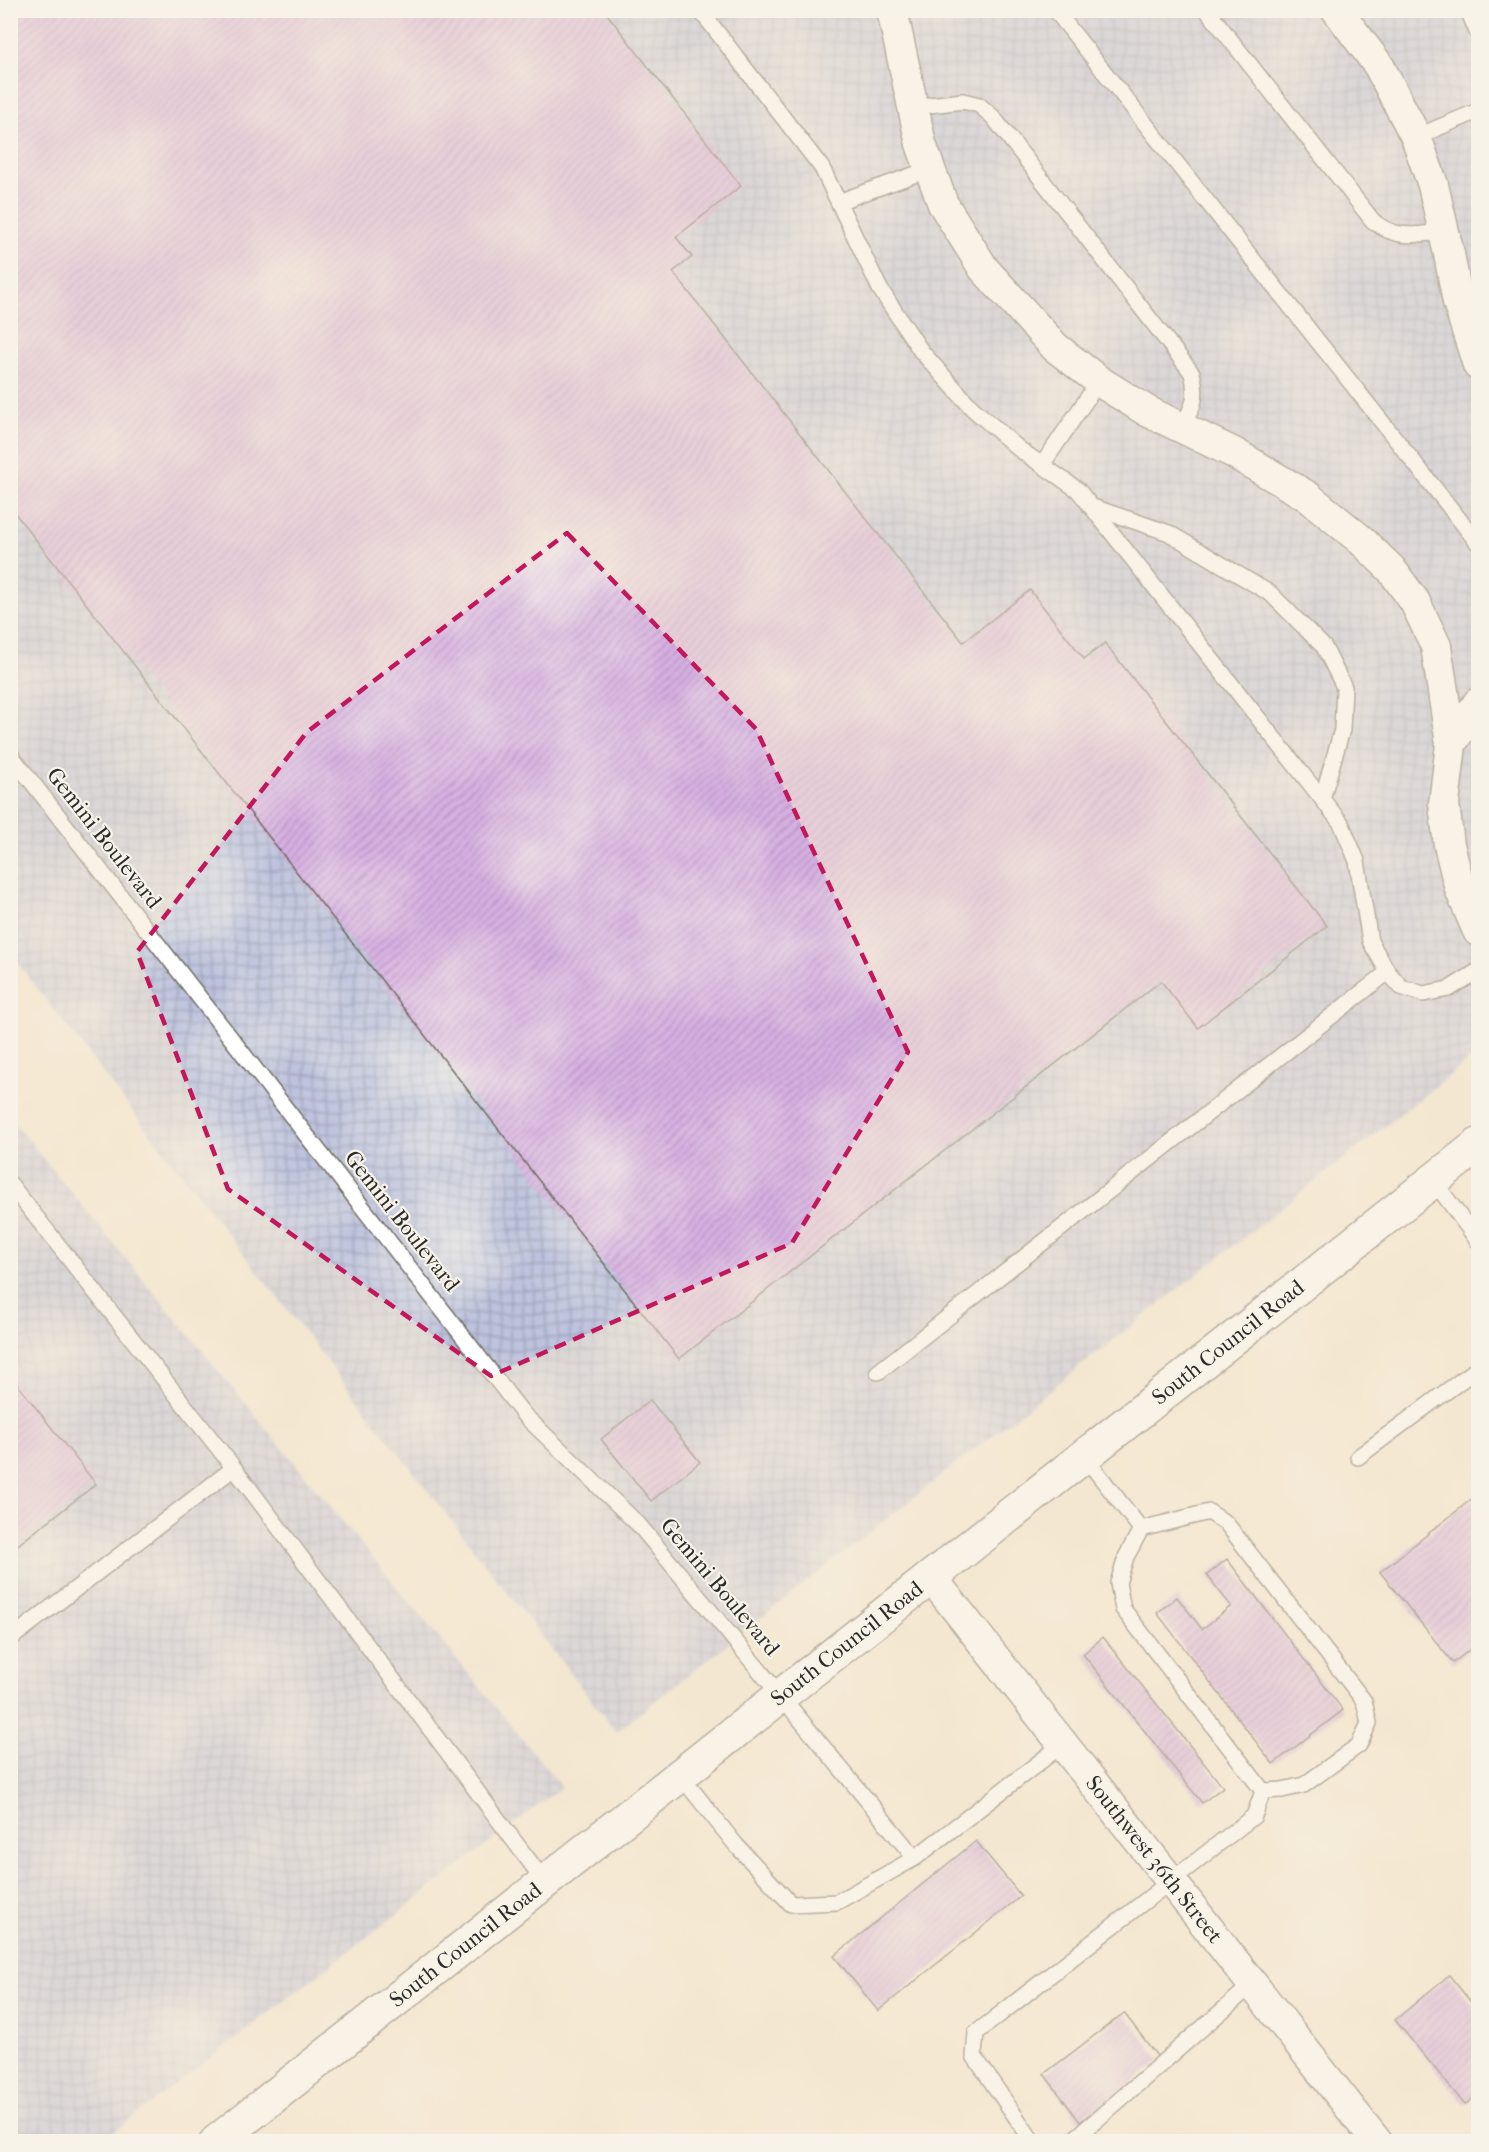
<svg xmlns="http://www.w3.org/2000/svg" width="1489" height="2152" font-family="'IM FELL French Canon',serif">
	<defs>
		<pattern id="industrial-grid" width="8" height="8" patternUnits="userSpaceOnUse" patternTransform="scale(1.5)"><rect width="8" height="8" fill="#bdc3de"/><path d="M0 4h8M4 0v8" fill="none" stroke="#9a9fb4"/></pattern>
		<pattern id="building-hatch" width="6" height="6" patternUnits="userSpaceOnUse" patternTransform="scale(1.5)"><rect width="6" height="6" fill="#d8b0e3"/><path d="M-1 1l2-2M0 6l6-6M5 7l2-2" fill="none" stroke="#af8fb8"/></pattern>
	</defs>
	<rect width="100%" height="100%" fill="#f7f3e8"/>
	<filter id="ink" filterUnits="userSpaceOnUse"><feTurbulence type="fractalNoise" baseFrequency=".0167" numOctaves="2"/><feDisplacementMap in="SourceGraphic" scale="12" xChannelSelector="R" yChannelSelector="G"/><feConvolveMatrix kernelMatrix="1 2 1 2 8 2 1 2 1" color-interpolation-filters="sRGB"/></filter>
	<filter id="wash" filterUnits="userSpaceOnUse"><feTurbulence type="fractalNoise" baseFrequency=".008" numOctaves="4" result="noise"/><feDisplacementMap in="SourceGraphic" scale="24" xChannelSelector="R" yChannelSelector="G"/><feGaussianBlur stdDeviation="1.35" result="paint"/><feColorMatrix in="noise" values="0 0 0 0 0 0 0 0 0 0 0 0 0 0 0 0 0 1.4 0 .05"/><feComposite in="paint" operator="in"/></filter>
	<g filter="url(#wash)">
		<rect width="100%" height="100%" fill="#f4e7d1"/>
		<path fill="url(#industrial-grid)" d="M11,11H1478V1053L616,1732L11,955Z
			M10,1118L562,1787L102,2141H11Z"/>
		<g id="blocks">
			<path fill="url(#building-hatch)" d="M10,10H604L741,186L676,237L692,257L673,272L963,642L1030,590L1084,659L1105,643L1327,926L1198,1028L1161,981L679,1359L10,507Z
				M10,1375L96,1484L10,1551Z
				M650,1400L700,1462L651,1501L601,1439Z
				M1478,1494V1643L1453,1663L1380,1572Z
				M1227,1559L1343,1710L1273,1764L1157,1613L1177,1597L1202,1629L1231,1606L1207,1575Z
				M1103,1637L1223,1787L1202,1803L1083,1654Z
				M976,1841L1021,1896L878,2011L834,1956Z
				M1449,1975L1478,2011V2094L1465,2105L1395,2020Z
				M1124,2013L1161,2061L1080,2122L1044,2074Z"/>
		</g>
	</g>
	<g filter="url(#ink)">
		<use href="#blocks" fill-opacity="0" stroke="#716d65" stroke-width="1.5"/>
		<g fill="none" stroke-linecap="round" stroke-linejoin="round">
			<g stroke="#716d65" stroke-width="18">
				<path id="lane" d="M700,10L822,168L880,289L921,351L972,408L1019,449L1078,490L1341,823L1357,861L1370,941L1388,972L1401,987L1423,994L1449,989L1478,971
					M1055,10L1478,543
					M1207,10L1373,221C1398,241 1415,234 1444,232
					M1468,10L1478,34
					M913,107L963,101L979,105L993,117L1192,373C1198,397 1194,407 1181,427
					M1416,137L1478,111
					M838,202L930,169
					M1042,465L1099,381
					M1090,506L1169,533L1271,594L1324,647L1344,687L1342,730L1322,799
					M10,754L524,1415L639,1525L915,1858L1063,1744
					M1433,1180L1478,1241
					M10,1184L234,1468L545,1882
					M878,1372L1388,972
					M1084,1456L1141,1529
					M1358,1457L1478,1368
					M1209,1512L1226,1523L1364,1701L1369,1723L1359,1745L1304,1785L1282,1790L1263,1791L1123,1609L1118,1583L1126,1557L1141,1529Z
					M10,1639L234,1468
					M680,1775L736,1845L791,1904L837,1902L915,1858
					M1033,2142L974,2056L976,2033L1254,1816L1263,1791
					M1071,2142L1253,1984"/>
			</g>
			<g stroke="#716d65" stroke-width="33">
				<g id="street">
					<path d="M892,10L921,144L930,169L943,204L984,269L1055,347L1099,381L1147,411L1234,453L1307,496L1361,540L1391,569L1415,602L1436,646L1451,744"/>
					<path d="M1337,10L1379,66L1416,137L1433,185L1449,254L1458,302L1478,365"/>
					<path d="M1478,703L1451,744L1444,804L1449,845L1460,889L1478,931"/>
					<path id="s1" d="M931,1577L1377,2142"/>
				</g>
			</g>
			<g stroke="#716d65" stroke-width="36">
				<g id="secondary">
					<path id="s2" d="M216,2142L1478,1145"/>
				</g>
			</g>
			<use href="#lane" stroke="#fff" stroke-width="15"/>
			<use href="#street" stroke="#fff" stroke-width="30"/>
			<use href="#secondary" stroke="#fff" stroke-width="33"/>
		</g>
	</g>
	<path d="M0 0H1489V2152H0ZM567,533L756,729L908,1052L792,1243L491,1376L228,1189L137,952L307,732Z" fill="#f4e7d1" fill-opacity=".55" fill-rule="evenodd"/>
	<path fill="none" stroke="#c2185b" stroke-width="4.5" stroke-dasharray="12 8" stroke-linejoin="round" d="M567,533L756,729L908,1052L792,1243L491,1376L228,1189L137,952L307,732Z"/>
	<g text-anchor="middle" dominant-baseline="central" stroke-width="4.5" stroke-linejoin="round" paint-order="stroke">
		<g font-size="22" fill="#2b2b2b" stroke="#f7f3e8">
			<text transform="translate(104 838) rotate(52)">Gemini Boulevard</text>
			<text transform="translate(402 1221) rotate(52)">Gemini Boulevard</text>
			<text stroke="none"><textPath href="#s2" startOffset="1290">South Council Road</textPath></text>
			<text transform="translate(720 1587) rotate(50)">Gemini Boulevard</text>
			<text stroke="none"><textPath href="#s2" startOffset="804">South Council Road</textPath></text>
			<text stroke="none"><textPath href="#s1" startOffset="360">Southwest 36th Street</textPath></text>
			<text stroke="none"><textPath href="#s2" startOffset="318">South Council Road</textPath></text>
		</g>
	</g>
	<rect width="1489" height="2152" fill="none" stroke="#f7f3e8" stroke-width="36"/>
</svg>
